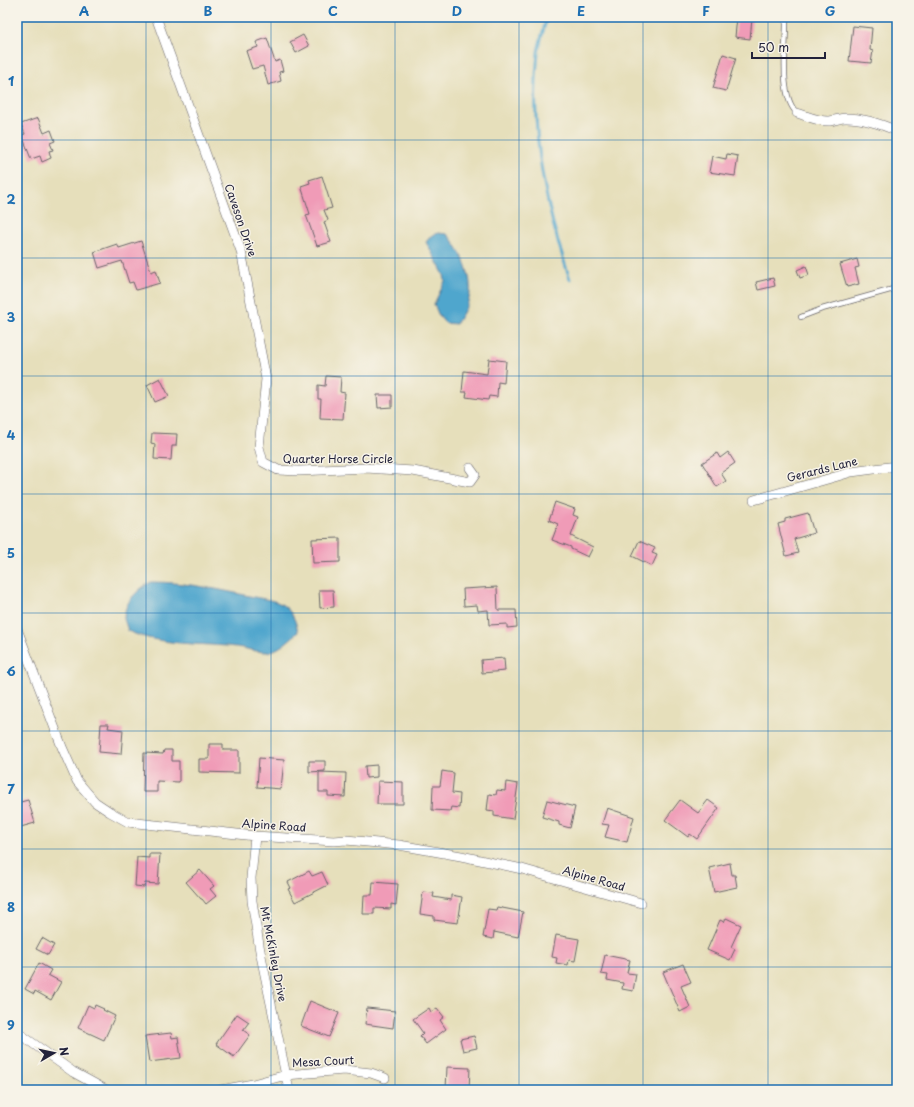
<svg xmlns="http://www.w3.org/2000/svg" width="914" height="1107" font-family="'Playpen Sans',sans-serif">
	<rect width="100%" height="100%" fill="#f7f3e8"/>
	<filter id="ink" filterUnits="userSpaceOnUse"><feTurbulence type="fractalNoise" baseFrequency=".025" numOctaves="2"/><feDisplacementMap in="SourceGraphic" scale="8" xChannelSelector="R" yChannelSelector="G"/><feConvolveMatrix kernelMatrix="1 2 1 2 8 2 1 2 1" color-interpolation-filters="sRGB"/></filter>
	<filter id="wash" filterUnits="userSpaceOnUse"><feTurbulence type="fractalNoise" baseFrequency=".012" numOctaves="4" result="noise"/><feDisplacementMap in="SourceGraphic" scale="16" xChannelSelector="R" yChannelSelector="G"/><feGaussianBlur stdDeviation="0.9" result="paint"/><feColorMatrix in="noise" values="0 0 0 0 0 0 0 0 0 0 0 0 0 0 0 0 0 1.4 0 .05"/><feComposite in="paint" operator="in"/></filter>
	<g filter="url(#wash)">
		<rect width="100%" height="100%" fill="#e6dfbb"/>
		<path fill="#50a6cd" stroke="#396484" d="M438,233L447,234C460,248 472,273 470,293C469,304 462,315 456,324L445,323L439,316L434,304L445,281L444,275L426,242L432,235Z
			M151,582C186,582 221,590 254,597C263,599 277,600 284,606C292,612 296,621 298,632C289,640 278,652 265,652C256,652 246,648 237,647C203,643 160,646 128,631C127,627 125,622 124,619C124,602 138,589 151,582Z"/>
		<g fill="none" stroke-linecap="round" stroke-linejoin="round">
			<path stroke="#50a6cd" stroke-width="3" d="M547,17C544,28 540,41 538,52C529,129 545,207 570,279"/>
		</g>
		<g id="blocks">
			<path fill="#f09bb7" d="M737,17H751V19H752L750,39L735,37Z
				M853,26L872,28L870,50L873,51L871,63L849,61Z
				M303,35L309,46L296,53L290,42Z
				M267,38L275,62L280,60L283,71L279,72L281,81L268,85L263,66L252,69L246,51L258,47L256,42Z
				M723,54L736,58L726,91L713,88Z
				M38,118L44,133L51,130L55,141L50,143L53,150L49,151L51,158L42,162L40,156L31,159L22,135L25,134L21,124Z
				M727,154L738,156L735,176L709,172L712,156L726,159Z
				M322,176L332,208L324,210L328,220L324,222L331,242L317,246L306,215L310,214L301,186L310,183L309,180Z
				M141,241L151,272L156,270L160,283L136,290L133,282L129,283L122,261L99,268L94,252L117,244L119,248Z
				M857,259L859,267L855,268L859,284L847,287L840,264Z
				M806,266L809,275L800,278L797,270Z
				M773,278L775,286L758,290L756,282Z
				M489,359L506,361L504,383L498,382L497,397L489,396L488,400L466,397L467,392H462L464,371L487,374Z
				M326,376L341,377L340,392L345,393L343,419L320,418L321,399H318V385L325,386Z
				M160,378L169,396L155,402L147,385Z
				M377,395H392V407L378,408Z
				M152,433L177,434L176,446H172L171,460L154,459L155,444L151,443Z
				M728,452L735,463L721,473L726,481L717,487L702,463L717,453L720,458Z
				M555,502L575,509L573,515L578,517L571,536L593,547L588,557L571,549V547L552,540L558,524L549,520Z
				M808,513L814,533L794,539L798,553L786,556L778,524L785,522V519Z
				M340,538V562L313,563L312,539Z
				M639,541L655,548L652,553L657,555L652,566L632,556Z
				M497,587L498,610H516L517,627L507,628V624L489,625L488,610L478,611L477,605L464,606L463,589Z
				M319,590H333L334,607L320,608Z
				M504,658L505,671L482,673L481,660Z
				M101,724H109L108,728L123,730L121,754L99,752Z
				M209,744H223V750H239V773L199,772V759H209Z
				M164,750H172V761H179V782L157,781V792H143L144,753L163,754Z
				M259,758L284,760L281,789L257,787Z
				M309,761H325V771L309,772Z
				M377,765V777L366,778L365,766Z
				M442,771L454,773L452,793L460,794L459,808L451,807L450,811L432,810L433,786H440Z
				M319,772L346,773L345,797L328,796V792H319Z
				M378,781L403,782V804H377Z
				M506,782L518,784L513,819L494,816V811L487,810L489,794L496,795L497,790L505,791Z
				M28,800L35,823L17,828V803Z
				M547,800L575,807L570,828L559,825V822L542,817Z
				M680,800L698,813L708,800L719,808L697,839L690,834L688,837L665,820Z
				M607,808L634,817L627,842L605,837L609,825L602,824Z
				M149,854H160L158,884L145,883L144,887L135,886L137,857L149,858Z
				M730,863L732,875H735L737,887L714,892L709,868Z
				M200,870L214,886L210,889L216,896L206,904L202,899H201L186,882Z
				M309,871L312,876L322,872L328,885L295,902L288,889L291,888L288,882Z
				M373,882L398,884L396,905L391,904V909L374,908V914H363L364,895H372Z
				M423,892L434,893L433,897L451,900V895L462,897L458,923L434,920V916L420,914Z
				M497,907L523,912L518,937L494,932L493,939L483,937L488,909L496,910Z
				M726,918L741,925L731,947L735,949L730,960L707,950L720,920L724,922Z
				M556,935L579,939L575,961L569,960L568,965L556,963L557,958L552,957Z
				M42,938L54,945L48,955L36,949Z
				M605,955L630,960L627,973L636,974L633,991L622,989L623,983L607,980L608,975L601,974Z
				M39,963L51,970L48,975L61,982L51,1000L35,991L34,994L25,989Z
				M683,964L691,982L681,986L690,1007L680,1012L663,972Z
				M310,1001L339,1013L329,1037L301,1026Z
				M88,1005L94,1008L95,1005L104,1009L103,1010L115,1016L104,1040L78,1028Z
				M367,1008L395,1011L393,1028L365,1024Z
				M429,1008L431,1012L437,1008L444,1017L440,1020L446,1029L426,1044L420,1036L423,1033L413,1019Z
				M237,1014L249,1022L243,1030L250,1035L234,1057L216,1044Z
				M171,1033L172,1038L178,1037L181,1058L149,1062L145,1036Z
				M474,1036L477,1048L463,1051L460,1039Z
				M447,1067L470,1068L469,1090H446Z"/>
		</g>
	</g>
	<g filter="url(#ink)">
		<use href="#blocks" fill-opacity="0" stroke="#676468" stroke-width="1"/>
		<g fill="none" stroke-linecap="round" stroke-linejoin="round">
			<g stroke="#676468" stroke-width="6">
				<path id="service" d="M785,17L786,24C786,48 779,96 797,113
					M801,317L822,309L897,288"/>
			</g>
			<g stroke="#676468" stroke-width="10">
				<path id="minor" d="M156,17L241,251L266,379L259,447L263,462L278,470L299,471L366,468L413,471L470,482L475,475L470,468
					M797,113C807,116 819,122 830,121C836,120 840,118 846,118C863,118 881,124 897,131
					M754,500L838,476L851,472L897,466
					M17,629L62,747L77,781L95,802L110,812L128,822L255,836L334,841L346,840L399,845L461,856L522,869L641,903
					M255,836L251,878L252,901L260,951L289,1090
					M17,1032L73,1072L106,1090
					M221,1090L253,1084L286,1075L344,1070L371,1073L385,1078"/>
			</g>
			<use href="#service" stroke="#fff" stroke-width="4.5"/>
			<use href="#minor" stroke="#fff" stroke-width="9"/>
		</g>
	</g>
	<path fill="none" stroke="#1f6fb2" stroke-width="1" stroke-opacity="0.55" d="M146,17V1090M271,17V1090M395,17V1090M519,17V1090M643,17V1090M768,17V1090M17,140H897M17,258H897M17,376H897M17,494H897M17,613H897M17,731H897M17,849H897M17,967H897"/>
	<g text-anchor="middle" dominant-baseline="central" stroke-width="3" stroke-linejoin="round" paint-order="stroke">
		<g font-size="11" fill="#22223b" stroke="#f7f3e8">
			<text transform="translate(241 220) rotate(71)">Caveson Drive</text>
			<text x="338" y="458">Quarter Horse Circle</text>
			<text transform="translate(822 469) rotate(-14)">Gerards Lane</text>
			<text transform="translate(274 825) rotate(4)">Alpine Road</text>
			<text transform="translate(594 878) rotate(16)">Alpine Road</text>
			<text transform="translate(274 954) rotate(79)">Mt McKinley Drive</text>
			<text transform="translate(323 1061) rotate(-3)">Mesa Court</text>
		</g>
	</g>
	<rect width="914" height="1107" fill="none" stroke="#f7f3e8" stroke-width="44"/>
	<g transform="translate(54 1053) rotate(81)" stroke="#f7f3e8" stroke-width="3" paint-order="stroke">
	<path d="M0-3L7 15L0 10L-7 15Z" fill="#22223b"/>
	<text y="-6" font-size="11" font-weight="bold" text-anchor="middle" fill="#22223b">N</text>
	</g>
	<path d="M752 52v6h73v-6" fill="none" stroke="#22223b" stroke-width="2"/>
	<text x="758" y="52" font-size="12" fill="#22223b" stroke="#f7f3e8" stroke-width="3" paint-order="stroke">50 m</text>
	<rect x="22" y="22" width="870" height="1063" fill="none" stroke="#1f6fb2" stroke-width="1.5"/>
	<g font-size="13" text-anchor="middle" font-weight="bold" fill="#1f6fb2">
		<text x="84" y="16">A</text>
		<text x="208" y="16">B</text>
		<text x="333" y="16">C</text>
		<text x="457" y="16">D</text>
		<text x="581" y="16">E</text>
		<text x="706" y="16">F</text>
		<text x="830" y="16">G</text>
		<text x="11" y="86">1</text>
		<text x="11" y="204">2</text>
		<text x="11" y="322">3</text>
		<text x="11" y="440">4</text>
		<text x="11" y="558">5</text>
		<text x="11" y="676">6</text>
		<text x="11" y="794">7</text>
		<text x="11" y="912">8</text>
		<text x="11" y="1030">9</text>
	</g>
</svg>
